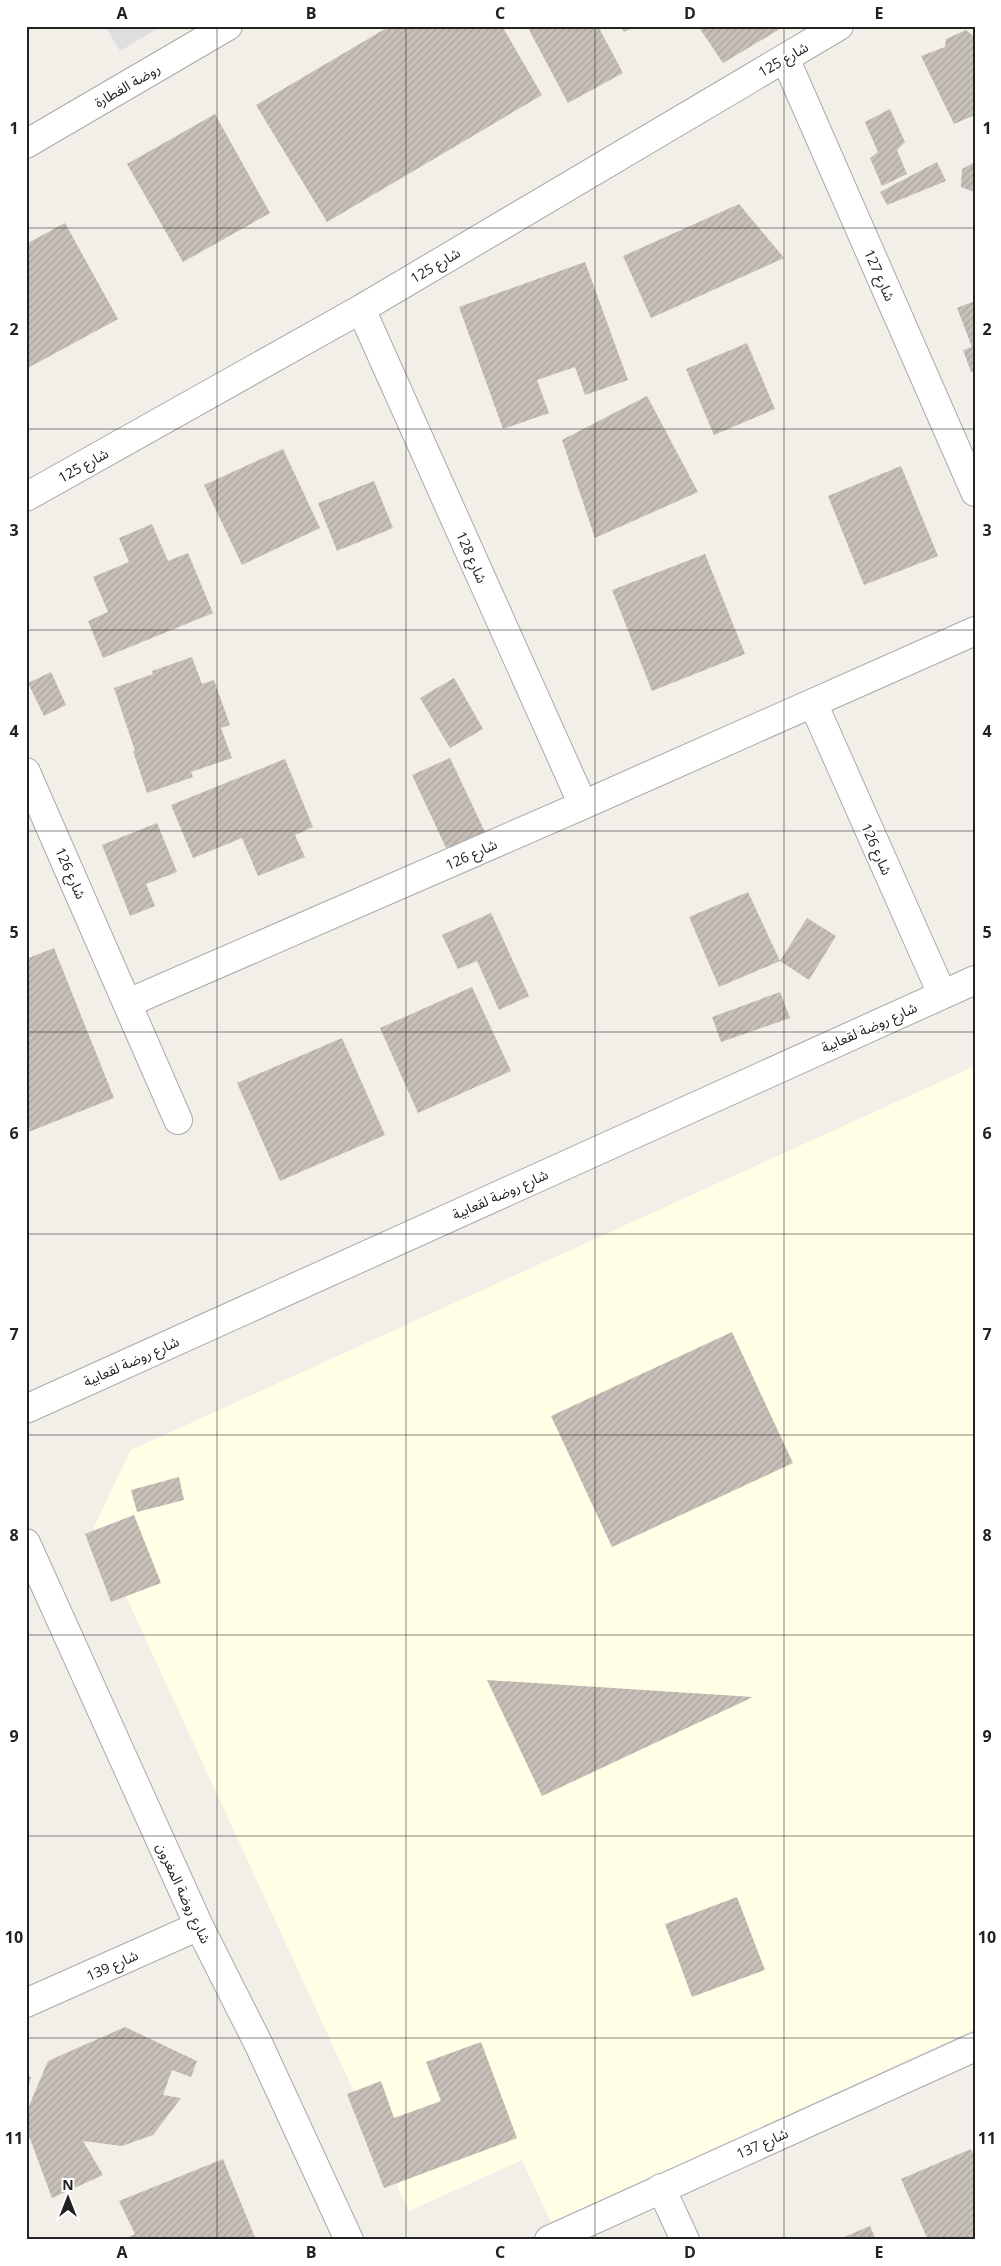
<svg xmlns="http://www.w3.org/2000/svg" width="1001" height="2266" font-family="'Open Sans','Noto Sans Arabic',sans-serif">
	<defs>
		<pattern id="building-hatch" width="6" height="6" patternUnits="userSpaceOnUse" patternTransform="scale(1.25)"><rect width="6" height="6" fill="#c7bfb8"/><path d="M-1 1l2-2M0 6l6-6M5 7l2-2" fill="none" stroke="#aba49e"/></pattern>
	</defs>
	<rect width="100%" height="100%" fill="#f2efe9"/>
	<path fill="#e0dfdf" d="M105,26H162L120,51Z"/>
	<path fill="#ffffe5" d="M975,1066V2029L551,2222L522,2160L409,2211L94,1527L131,1450Z"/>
	<path fill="url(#building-hatch)" d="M390,26H502L542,95L327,222L256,105Z
		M527,26H598L623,73L568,103Z
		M621,26H636L624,32Z
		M698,26H785L723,63Z
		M966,30L972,35L975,33V115L954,124L921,56L945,47L946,39Z
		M890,109L905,142L897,150L907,174L882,186L870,158L878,152L865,122Z
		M215,114L270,213L183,262L127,164Z
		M937,162L946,181L887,205L880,192Z
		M975,162V190L971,191L961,187L962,169Z
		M739,204L784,258L651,318L623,256Z
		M65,223L118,319L26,369V244Z
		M585,262L628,380L585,395L575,367L537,380L549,413L503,429L459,307Z
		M975,301V371L971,372L963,350L972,347L957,308Z
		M747,343L775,409L714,435L686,369Z
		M647,396L698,492L595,538L562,440Z
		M283,449L320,528L242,565L204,485Z
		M901,466L938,556L864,585L828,496Z
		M374,481L393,528L337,551L318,503Z
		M152,524L168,561L188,553L213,613L103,658L88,621L108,612L93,577L129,562L119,538Z
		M705,554L745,654L652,691L612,590Z
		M192,657L202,684L214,680L230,725L221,728L232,758L191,772L193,777L147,793L133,751H135L114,688L153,674L152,671Z
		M51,672L66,705L44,716L28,683Z
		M454,678L483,729L450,748L420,698Z
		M450,758L485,832L447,850L412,775Z
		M285,759L313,827L295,835L305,857L258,876L242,838L193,858L171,805Z
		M157,823L177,872L146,884L155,906L130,916L102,845Z
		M748,892L780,961L719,987L689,917Z
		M491,913L529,996L499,1010L477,961L458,969L442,935Z
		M807,918L836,936L809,980L780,961Z
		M54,948L114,1098L26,1133V959Z
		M472,987L511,1071L418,1113L380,1028Z
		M780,992L790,1018L721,1042L712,1017Z
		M342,1038L385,1135L280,1181L237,1083Z
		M732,1332L793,1463L612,1547L551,1416Z
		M179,1477L184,1500L137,1512L131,1490Z
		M134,1515L161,1583L111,1602L85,1534Z
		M487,1680L753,1697L542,1796Z
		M737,1897L765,1970L692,1997L665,1924Z
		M125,2027L197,2061L191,2077L172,2070L163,2095L181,2098L153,2135L122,2146L83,2141L103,2175L52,2198L26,2128V2113L48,2061Z
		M481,2042L517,2138L384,2188L347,2094L381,2081L394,2118L441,2101L426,2062Z
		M26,2075L31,2077L27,2092H26Z
		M971,2149L975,2158V2240H928L901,2179Z
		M223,2159L256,2240H122L135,2234L119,2201Z
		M870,2226L876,2240H837Z"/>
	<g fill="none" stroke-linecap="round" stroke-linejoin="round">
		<g stroke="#a9a9a9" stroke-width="30">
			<path id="minor" d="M785,58L975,492
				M26,144L228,26
				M361,309L583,805
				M26,497L361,309L839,26
				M813,703L942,994
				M26,772L178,1120
				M128,1003L583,805L975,631
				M26,1409L975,980
				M26,1543L199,1926L259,2045L349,2240
				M26,2003L199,1926
				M661,2188L685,2240
				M549,2240L975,2047"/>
		</g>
		<use href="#minor" stroke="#fff" stroke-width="28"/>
	</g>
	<path fill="none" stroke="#222" stroke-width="1" stroke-opacity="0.55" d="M217,26V2240M406,26V2240M595,26V2240M784,26V2240M26,228H975M26,429H975M26,630H975M26,831H975M26,1032H975M26,1234H975M26,1435H975M26,1635H975M26,1836H975M26,2038H975"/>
	<g text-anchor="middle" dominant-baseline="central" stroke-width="4" stroke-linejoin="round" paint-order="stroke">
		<g font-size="14" fill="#222" stroke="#fff">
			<text transform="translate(783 59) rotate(-30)">شارع 125</text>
			<text transform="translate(127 85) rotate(-30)">روضة الغطارة</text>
			<text transform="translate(435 265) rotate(-31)">شارع 125</text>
			<text transform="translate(880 275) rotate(66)">شارع 127</text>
			<text transform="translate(83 465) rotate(-29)">شارع 125</text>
			<text transform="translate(472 557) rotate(66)">شارع 128</text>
			<text transform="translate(877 849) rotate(66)">شارع 126</text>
			<text transform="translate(471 854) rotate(-24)">شارع 126</text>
			<text transform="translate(71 873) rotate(66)">شارع 126</text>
			<text transform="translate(869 1027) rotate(-24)">شارع روضة لقعابية</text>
			<text transform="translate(500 1194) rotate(-24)">شارع روضة لقعابية</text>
			<text transform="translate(131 1361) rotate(-24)">شارع روضة لقعابية</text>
			<text transform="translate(184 1893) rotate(65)">شارع روضة المغرون</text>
			<text transform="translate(112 1965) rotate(-24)">شارع 139</text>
			<text transform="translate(762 2143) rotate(-24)">شارع 137</text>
		</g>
	</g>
	<rect width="1001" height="2266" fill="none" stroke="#ffffff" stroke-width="55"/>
	<g transform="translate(68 2198)" stroke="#ffffff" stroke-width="4" paint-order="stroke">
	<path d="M0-4L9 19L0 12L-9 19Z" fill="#222222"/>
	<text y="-8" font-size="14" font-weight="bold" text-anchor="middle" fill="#222222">N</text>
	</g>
	<rect x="28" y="28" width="946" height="2210" fill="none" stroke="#222" stroke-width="2"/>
	<g font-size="16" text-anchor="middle" font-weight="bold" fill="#222">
		<text x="122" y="19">A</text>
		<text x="311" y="19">B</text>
		<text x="500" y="19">C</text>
		<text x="690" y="19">D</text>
		<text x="879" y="19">E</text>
		<text x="14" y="134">1</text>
		<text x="987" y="134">1</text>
		<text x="14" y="335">2</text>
		<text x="987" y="335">2</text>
		<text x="14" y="536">3</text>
		<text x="987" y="536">3</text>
		<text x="14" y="737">4</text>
		<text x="987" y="737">4</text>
		<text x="14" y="938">5</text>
		<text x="987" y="938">5</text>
		<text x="14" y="1139">6</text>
		<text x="987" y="1139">6</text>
		<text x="14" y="1340">7</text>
		<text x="987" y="1340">7</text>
		<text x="14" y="1541">8</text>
		<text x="987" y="1541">8</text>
		<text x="14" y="1742">9</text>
		<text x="987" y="1742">9</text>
		<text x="14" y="1943">10</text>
		<text x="987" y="1943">10</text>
		<text x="14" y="2144">11</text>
		<text x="987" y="2144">11</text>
		<text x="122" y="2258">A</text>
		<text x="311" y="2258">B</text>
		<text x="500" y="2258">C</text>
		<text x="690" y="2258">D</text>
		<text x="879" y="2258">E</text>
	</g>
</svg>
